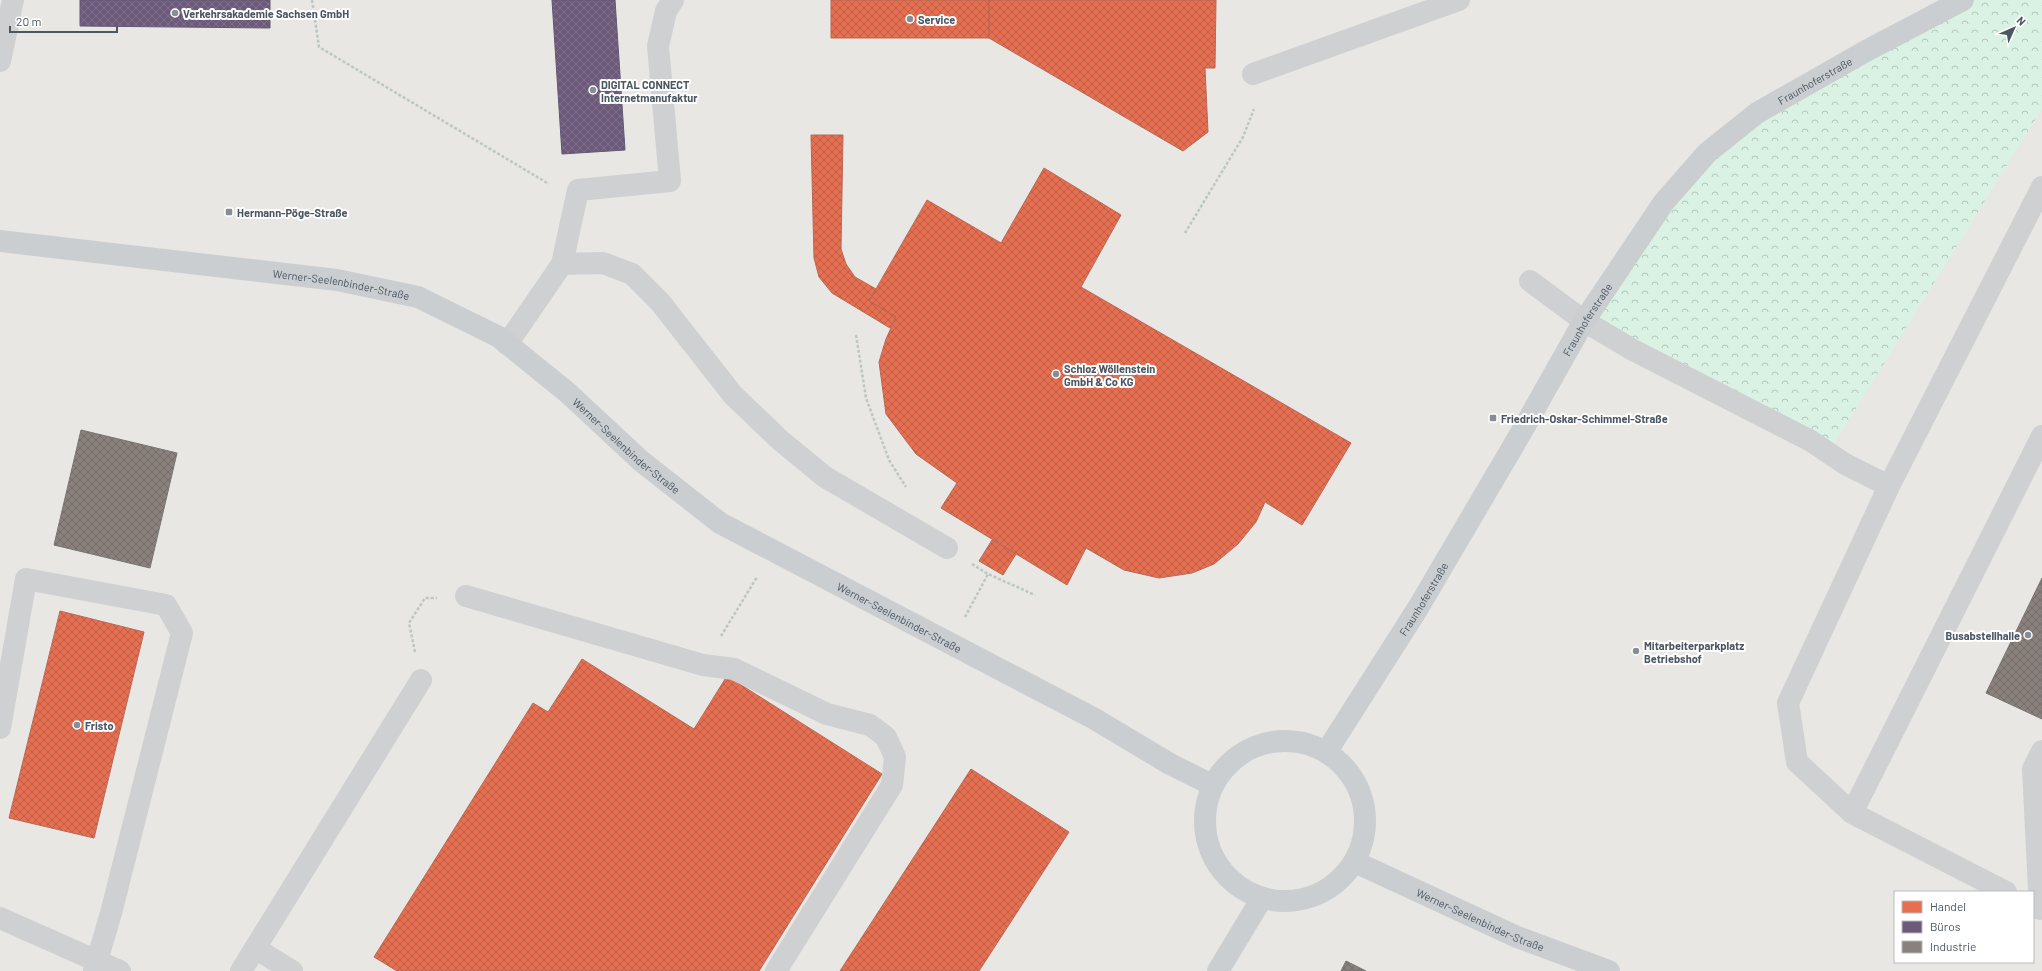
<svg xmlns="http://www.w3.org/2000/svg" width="2042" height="971" font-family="Barlow,sans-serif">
	<defs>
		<pattern id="forest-crowns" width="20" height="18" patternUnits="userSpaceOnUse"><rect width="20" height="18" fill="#d9f2e3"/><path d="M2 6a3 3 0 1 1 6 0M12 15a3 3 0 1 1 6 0" fill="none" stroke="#b2c7bb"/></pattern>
		<pattern id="shops-cross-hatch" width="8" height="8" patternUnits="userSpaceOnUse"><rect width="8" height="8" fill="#e76f51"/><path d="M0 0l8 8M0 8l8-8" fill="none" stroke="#bd5e47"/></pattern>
		<pattern id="offices-cross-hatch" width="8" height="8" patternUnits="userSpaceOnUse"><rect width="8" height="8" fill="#6d597a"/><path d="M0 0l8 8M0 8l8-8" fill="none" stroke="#7f708b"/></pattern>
		<pattern id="industry-cross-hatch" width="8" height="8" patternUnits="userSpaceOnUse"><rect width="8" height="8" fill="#8a817c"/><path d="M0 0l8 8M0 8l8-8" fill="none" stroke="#736c69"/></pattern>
	</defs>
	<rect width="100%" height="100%" fill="#f4f4f4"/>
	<path fill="#e8e7e3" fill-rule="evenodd" d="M0,0H2042V971H0ZM1895,892H2033V962H1895Z"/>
	<path fill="url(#forest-crowns)" d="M1963,0H2042V109L1829,452L1584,321L1707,153Z"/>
	<path fill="url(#shops-cross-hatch)" stroke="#b86856" d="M831,0H989V38H831Z
		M989,0H1216L1215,68H1205L1208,132L1183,151L989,38Z
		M811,135H843L841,249L846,264L855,277L876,289L869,301L896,317L890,328L832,293L819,277L814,258Z
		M1044,168L1121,215L1081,287L1351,443L1302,525L1265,502L1256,522L1238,544L1214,564L1192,573L1159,578L1124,570L1086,548L1067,585L941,508L957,483L916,454L886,414L879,362L886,339L896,317L869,301L927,200L1001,243Z
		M992,540L1016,554L1003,575L979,561Z
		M60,611L144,632L94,838L9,818Z
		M582,659L694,729L727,676L882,774L759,971H397L374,957L533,703L548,712Z
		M971,769L1069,832L979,971H840Z"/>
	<path fill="url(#offices-cross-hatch)" stroke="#625872" d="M80,0H270V28L80,26Z
		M552,0H615L625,150L562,154Z"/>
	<path fill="url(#industry-cross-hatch)" stroke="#777474" d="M81,430L177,453L150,568L54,545Z
		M2042,578V719L1986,693Z
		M1346,961L1366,971H1341Z"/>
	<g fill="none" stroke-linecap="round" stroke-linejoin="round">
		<path stroke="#bcc7c4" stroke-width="2.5" stroke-dasharray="3 2" stroke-linecap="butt" d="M312,0L319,47L549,184
			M1185,233L1243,137L1254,109
			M856,335L866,398L889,460L906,487
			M972,564L988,574L1035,595
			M965,617L988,574
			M721,636L757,577
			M415,652L409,623L425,598H437"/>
		<path stroke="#ced0d2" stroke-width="22" d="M0,61L13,0
			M1253,74L1459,0
			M562,264L603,263L632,274L660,302L733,395L780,440L825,477L947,548
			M1530,281L1584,321L1633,350L1811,441L1845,464L1889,486
			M507,344L562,264L578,190L670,181L658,46L666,11L673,0
			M466,596L703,665L734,669L827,714L870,725L886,737L895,757L892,785L776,971
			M0,728L26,579L166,605L182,633L111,913L97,961L120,971
			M1852,813L2042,436
			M2006,892L1852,813L1797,762L1788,703L1889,486L2042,187
			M2040,909L2033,769L2042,751
			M0,918L97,961L94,971
			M255,948L292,971
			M241,971L421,680"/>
		<g stroke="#caced1" stroke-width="22">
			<path id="s1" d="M0,241L337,280L418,297L499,337L568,393L641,461L720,523L1093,718L1170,764L1212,785"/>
			<circle cx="1285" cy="821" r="80"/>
			<path id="s2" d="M1327,751L1418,608L1522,431L1584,321L1664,202L1707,153L1757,113L1866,51L1963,0"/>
			<path id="s3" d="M1355,862L1517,937L1609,971"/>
			<path d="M1218,971L1262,898"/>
		</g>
	</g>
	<g fill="#868d94" stroke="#fff" stroke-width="1.5">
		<circle cx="175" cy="13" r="4"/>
		<circle cx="910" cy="19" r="4"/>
		<circle cx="593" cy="90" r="4"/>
		<rect x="225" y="208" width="8" height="8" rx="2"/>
		<circle cx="1056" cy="374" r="4"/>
		<rect x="1489" y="414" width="8" height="8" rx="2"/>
		<circle cx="2028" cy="635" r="4"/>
		<circle cx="1636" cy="651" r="4"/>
		<circle cx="77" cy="725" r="4"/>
	</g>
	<g text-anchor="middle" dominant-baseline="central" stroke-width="4" stroke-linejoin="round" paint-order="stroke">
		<g font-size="11" font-weight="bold" fill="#4a5661" stroke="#fff" text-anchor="start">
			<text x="183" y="13">Verkehrsakademie Sachsen GmbH</text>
			<text x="918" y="19">Service</text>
			<text x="601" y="84">DIGITAL CONNECT<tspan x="601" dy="13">Internetmanufaktur</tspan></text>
			<text x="237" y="212">Hermann-Pöge-Straße</text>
			<text x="1064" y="368">Schloz Wöllenstein<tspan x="1064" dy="13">GmbH &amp; Co KG</tspan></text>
			<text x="1501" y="418">Friedrich-Oskar-Schimmel-Straße</text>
			<text x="2020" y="635" text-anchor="end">Busabstellhalle</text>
			<text x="1644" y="645">Mitarbeiterparkplatz<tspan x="1644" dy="13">Betriebshof</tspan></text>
			<text x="85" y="725">Fristo</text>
		</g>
		<g font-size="11" fill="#4a5661" stroke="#fff">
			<text stroke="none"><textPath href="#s2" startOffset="840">Fraunhoferstraße</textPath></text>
			<text stroke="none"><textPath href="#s1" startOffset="344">Werner-Seelenbinder-Straße</textPath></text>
			<text stroke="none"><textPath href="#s2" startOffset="504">Fraunhoferstraße</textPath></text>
			<text stroke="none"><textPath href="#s1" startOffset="680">Werner-Seelenbinder-Straße</textPath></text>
			<text stroke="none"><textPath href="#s2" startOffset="180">Fraunhoferstraße</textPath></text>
			<text stroke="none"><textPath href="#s1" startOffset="1004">Werner-Seelenbinder-Straße</textPath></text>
			<text stroke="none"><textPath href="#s3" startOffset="138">Werner-Seelenbinder-Straße</textPath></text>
		</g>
	</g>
	<rect x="1894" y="891" width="140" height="72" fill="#ffffff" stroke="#b7bbc0"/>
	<rect x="1902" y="901" width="20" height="12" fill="#e76f51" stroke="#b7bbc0"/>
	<text x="1930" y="911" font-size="12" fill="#4a5661">Handel</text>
	<rect x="1902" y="921" width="20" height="12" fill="#6d597a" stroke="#b7bbc0"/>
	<text x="1930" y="931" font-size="12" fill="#4a5661">Büros</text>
	<rect x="1902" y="941" width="20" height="12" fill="#8a817c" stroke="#b7bbc0"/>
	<text x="1930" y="951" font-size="12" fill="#4a5661">Industrie</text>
	<g transform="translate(2014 28) rotate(45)" stroke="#ffffff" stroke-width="3" paint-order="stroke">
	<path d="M0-3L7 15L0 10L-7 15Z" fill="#4a5661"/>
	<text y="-6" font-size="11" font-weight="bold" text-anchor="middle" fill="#4a5661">N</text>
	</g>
	<path d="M10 26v6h107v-6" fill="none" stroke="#4a5661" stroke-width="2"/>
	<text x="16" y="26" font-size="12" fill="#4a5661" stroke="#ffffff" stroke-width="3" paint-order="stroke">20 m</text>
</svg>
